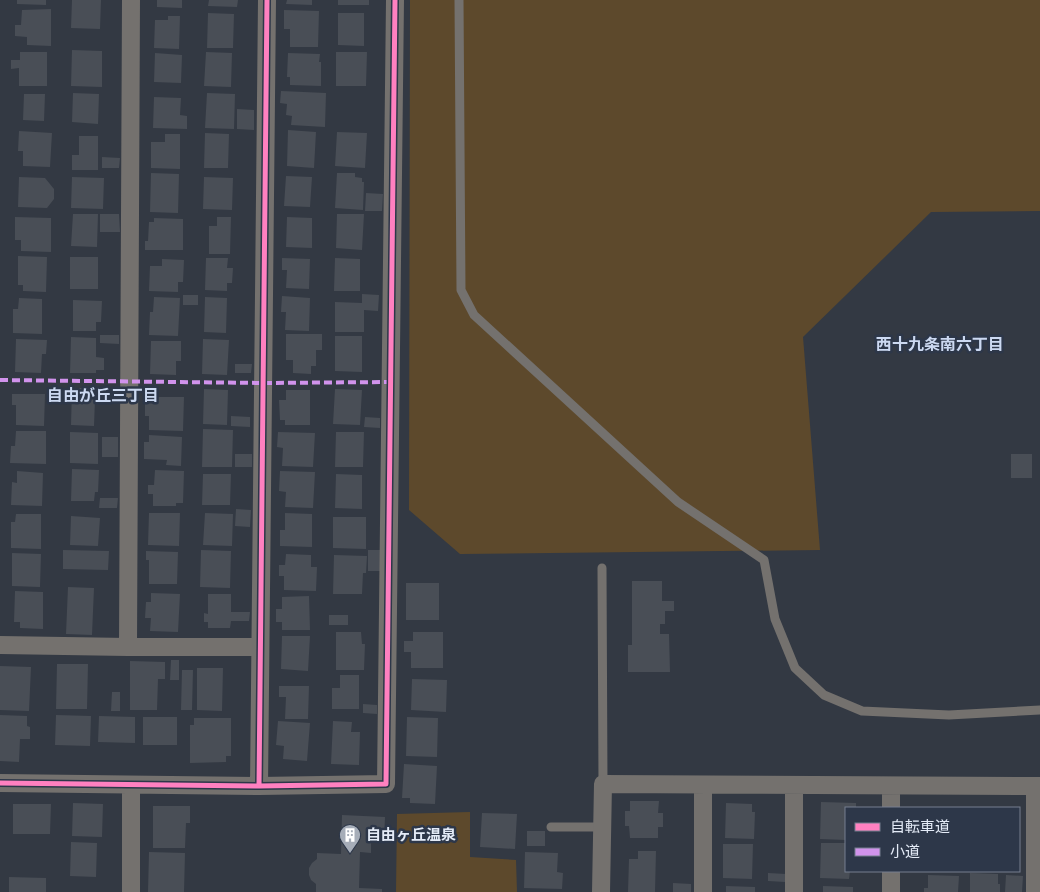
<svg xmlns="http://www.w3.org/2000/svg" width="1040" height="892" font-family="Signika,'Noto Sans JP',sans-serif">
	<rect width="100%" height="100%" fill="#333943"/>
	<path fill="#5d492c" d="M410,0H1040V211L931,212L803,337L820,550L460,554L409,510Z
		M470,812V857L516,860L517,892H396L397,814Z"/>
	<path fill="#494e56" d="M17,0H46V5L17,4Z
		M72,0H101L100,29L71,28Z
		M157,0H182V8L157,7Z
		M209,0H238L237,7L208,6Z
		M287,0H312V5L286,4Z
		M338,0H369V5H338Z
		M51,9V46L27,45V37L15,36V25H21L22,10Z
		M284,10L319,11L318,47H290V29H284Z
		M208,13L234,14L233,48H207Z
		M338,13H364V46L338,45Z
		M168,16H180L179,49L154,48L155,20H168Z
		M72,50L102,51V87L71,86Z
		M20,52H47V86H19V68L11,69V60H20Z
		M206,52L232,53L231,87L204,86Z
		M336,52H367L366,86H336Z
		M155,53L182,55L181,83L154,82Z
		M288,53L320,54L319,62H321V86L290,85V77H287Z
		M281,91L326,93L325,127L291,125L292,116L286,115L287,104L280,103Z
		M73,93L99,94L98,124L72,122Z
		M207,93L235,94L234,129L205,128Z
		M24,94H45L44,121L23,120Z
		M154,97L181,98L180,115L187,116V129L153,128Z
		M237,109L254,110V130L237,129Z
		M288,130L316,132L314,168L287,166Z
		M19,131L52,133L50,167L23,166V151H18Z
		M337,132L367,133L365,168L335,166Z
		M205,133L229,134L228,168H204Z
		M165,134H180V169L151,168V142H165Z
		M79,136H98V170H72V155H79Z
		M102,157L120,158L119,168H102Z
		M151,173L179,174L178,213L150,212Z
		M337,173H355V177L362,178V182H364L363,210L335,208Z
		M286,176L312,177L310,207L284,206Z
		M19,177L45,178L54,189V199L47,208L18,207Z
		M72,177L104,178L103,209L71,208Z
		M204,177L233,178L232,210L203,209Z
		M366,193L383,194L382,211H365Z
		M73,214H98L97,247L71,246Z
		M100,214H119L120,232H100Z
		M337,214H364L362,250L336,248Z
		M15,217L51,218V252L21,251V240H15Z
		M217,217H231L230,254H209V226H217Z
		M287,217L312,218V248L286,247Z
		M154,218L183,219V250H145V241H148L149,222H154Z
		M18,256L47,257L46,292L23,291V285H18Z
		M70,257H98V289H70Z
		M206,258H228L227,268H233L232,283H227V291L205,290Z
		M282,258L310,259L309,289L286,288L287,270H282Z
		M335,258L360,259V291H334Z
		M162,259L184,260L183,282H178V292L149,291L150,266H162Z
		M362,294L379,295L378,311L364,310V332H335V302L362,303Z
		M183,295H198V305H183Z
		M282,296L310,298L309,331L285,330L286,312H281Z
		M154,297L180,298L178,336L149,335L150,312H153Z
		M205,297L227,298L226,333L204,332Z
		M19,298L42,299V334L13,333V309H18Z
		M73,300L102,301L101,322H96V331H73Z
		M286,334H322V350H316V366H311V374L293,373V360H286Z
		M100,335H119V344L100,343Z
		M335,336H362V372L335,371Z
		M71,337L96,338V357L104,358V370H96V373H70Z
		M16,339L47,340L46,354H42L41,373L15,372Z
		M203,339L229,340L227,375L202,374Z
		M151,341H181V361H176V375L150,374Z
		M235,364H252L251,373H235Z
		M72,388H88V399H95L94,426L71,425Z
		M204,389L228,390L227,425L203,424Z
		M335,389L362,390L360,425L333,424Z
		M286,390H310V425H285V420H280L279,400H286Z
		M12,394H45L44,426L16,425V405H12Z
		M145,397H184L183,431L149,430V416H145Z
		M231,416L250,417V427L231,426Z
		M365,417L380,418V428L364,427Z
		M203,429L233,430L232,467H202Z
		M16,431H46V464L10,463L11,446H15Z
		M70,432L98,433V464L70,463Z
		M278,432L315,433L313,467L282,466L283,448L277,447Z
		M336,432H364L363,467H335Z
		M149,435L182,437L181,466L166,465L167,460L144,459V442H149Z
		M102,437H118V457H102Z
		M235,454H252V467H235Z
		M1011,454H1032V478H1011Z
		M72,469L99,470L98,492H95L94,501H71Z
		M155,470L184,471L183,503H176V506H153V494H148V485H154Z
		M17,471L43,473L42,506L11,505L12,482L17,483Z
		M280,471L315,472L313,508L285,507L286,492L279,491Z
		M203,474H231L230,505H202Z
		M336,474L362,475V509L335,508Z
		M100,498H118L117,508H99Z
		M236,509L251,510L250,527L235,526Z
		M149,513H180L179,546L148,545Z
		M205,513L233,514L232,546L203,545Z
		M285,513L312,514V547L280,546V530H285Z
		M16,514H41V549L11,548V522H15Z
		M71,516L100,518L98,546L70,545Z
		M333,517H366V549L333,548Z
		M63,550L109,551L108,570L63,569Z
		M201,550L231,551L230,588L200,587Z
		M368,550H380V571H368Z
		M146,551L178,552L177,584H149V560H146Z
		M12,553L41,554L40,587L12,586Z
		M286,554L311,555V567H317L316,591L284,590V576H279V565H285Z
		M334,555L367,556L366,573H363L362,594H333Z
		M632,581H662V601H674V611H665V624H660V634H669L670,672H628V645H632Z
		M406,583H439V620H406Z
		M68,587L94,588L92,635L66,634Z
		M15,591L43,592V629L20,628V622H14Z
		M151,593L180,594L178,632L150,631L151,618H145L146,602H151Z
		M208,594H231V612H250L249,621H231L230,628H208V622H204V613L208,614Z
		M309,596L310,630H282V622H276V609H282V597Z
		M329,615H348V625H329Z
		M336,632H361L362,644H365L364,670H336Z
		M413,632H443V668H411V652H404V641H413Z
		M282,636H310L308,671L281,669Z
		M171,660H179V680H170Z
		M130,661L165,662V679H158L157,710H130Z
		M57,664H88L87,709H56Z
		M0,666L31,667L29,711L0,710Z
		M197,668H223L222,711L197,710Z
		M182,670H193L192,710H181Z
		M340,675H359V709H332V688H340Z
		M412,679L447,680L446,712L411,710Z
		M279,686H309L308,719H285L286,697H279Z
		M112,692H120V711H111Z
		M363,704L377,705V714L363,713Z
		M0,715L27,716V726L30,727V739H20L19,762L0,761Z
		M56,715L91,716L90,746L55,745Z
		M99,716L135,717V743L98,742Z
		M143,717H177V745H143Z
		M407,717L438,718L437,757L406,756Z
		M194,718H231V756H226V762L190,763V725H194Z
		M278,721L310,723L307,761L283,759L284,746L276,745Z
		M333,721L352,722L351,732H360L359,765L331,764Z
		M404,764L437,766L435,804L410,803V798H402Z
		M630,801H659L658,813H663V827H658V838H630L629,826H625V811H630Z
		M821,802L856,803V808H846V840L820,839Z
		M73,803L103,804L102,837L72,836Z
		M726,803L752,804V812H755L754,839L725,838Z
		M13,804H51L50,834H13Z
		M153,806H190V823H186L185,848H153Z
		M482,813L517,814L515,849L480,847Z
		M342,815L385,817L384,841H371V853L360,852L359,888L382,889V892H316V884L311,880L309,875V868L312,863L317,859V853L341,854Z
		M527,831H545V846H527Z
		M71,842L97,843L96,877L70,876Z
		M821,843H846V871H850L849,879L820,878Z
		M723,844H753L752,879L723,878Z
		M638,851H656L655,892H628L629,859H638Z
		M149,852L185,853L184,892H148Z
		M525,852L558,853L557,872L563,873L562,889L524,888Z
		M768,873L786,874L785,882L768,881Z
		M970,873L998,874V884H1000V892H970Z
		M928,875L959,876L958,892H924V888H928Z
		M1006,875L1023,876L1022,892H1005Z
		M9,877L46,878V892H9Z
		M673,883L691,884V892H673Z
		M726,886L755,887V892H726Z
		M823,886L853,887V892H823Z"/>
	<g fill="none" stroke-linecap="round" stroke-linejoin="round">
		<path stroke="#74716e" stroke-width="9" d="M459,0L461,290L474,315L678,502L764,560L775,619L795,668L824,695L862,711L949,715L1040,710
			M602,568L603,784
			M551,827H602"/>
		<path stroke="#74716e" stroke-width="18" d="M0,645L128,647H260
			M128,647L131,0
			M0,783L259,786L386,784L395,0
			M131,785V892
			M259,786L267,0
			M891,786V808
			M601,892L603,784L1040,786
			M703,892V785
			M794,892V785
			M891,892V871
			M1035,892V786"/>
		<path stroke="#d193ec" stroke-width="4" stroke-dasharray="8 4" stroke-linecap="butt" d="M0,380L263,383L391,382"/>
		<g stroke="#2d3749" stroke-width="8">
			<path id="cycleway" d="M0,783L259,786L386,784L395,0
				M259,786L267,0"/>
		</g>
		<use href="#cycleway" stroke="#ff80c0" stroke-width="5"/>
	</g>
	<defs>
		<g id="building-pin" transform="scale(1.125)"><path d="M0 17L-7.5 6A9.5 9.5 0 1 1 7.5 6Z" fill="#a6adb8" stroke="#2d3749"/><path d="M-4-6H4V6H1V3H-1V6H-4ZM-2.5-4.3h1.7v1.8h-1.7ZM.8-4.3h1.7v1.8H.8ZM-2.5-1h1.7V.8h-1.7ZM.8-1h1.7V.8H.8Z" fill="#fff"/></g>
	</defs>
	<g fill-rule="evenodd">
		<use href="#building-pin" x="350" y="835"/>
	</g>
	<g text-anchor="middle" dominant-baseline="central" stroke-width="5" stroke-linejoin="round" paint-order="stroke">
		<g font-size="15" font-weight="bold" fill="#e4ebf7" stroke="#2d3749" text-anchor="start">
			<text x="366" y="835">自由ヶ丘温泉</text>
		</g>
		<g font-size="16" font-weight="bold" fill="#ccd9f1" stroke="#2d3749">
			<text x="940" y="345">西十九条南六丁目</text>
			<text x="103" y="396">自由が丘三丁目</text>
		</g>
	</g>
	<rect x="845" y="807" width="175" height="65" fill="#2d3749" stroke="#767f8f"/>
	<rect x="855" y="823" width="25" height="8" fill="#ff80c0" stroke="#767f8f"/>
	<text x="890" y="832" font-size="15" fill="#e4ebf7">自転車道</text>
	<rect x="855" y="848" width="25" height="8" fill="#d193ec" stroke="#767f8f"/>
	<text x="890" y="857" font-size="15" fill="#e4ebf7">小道</text>
</svg>
